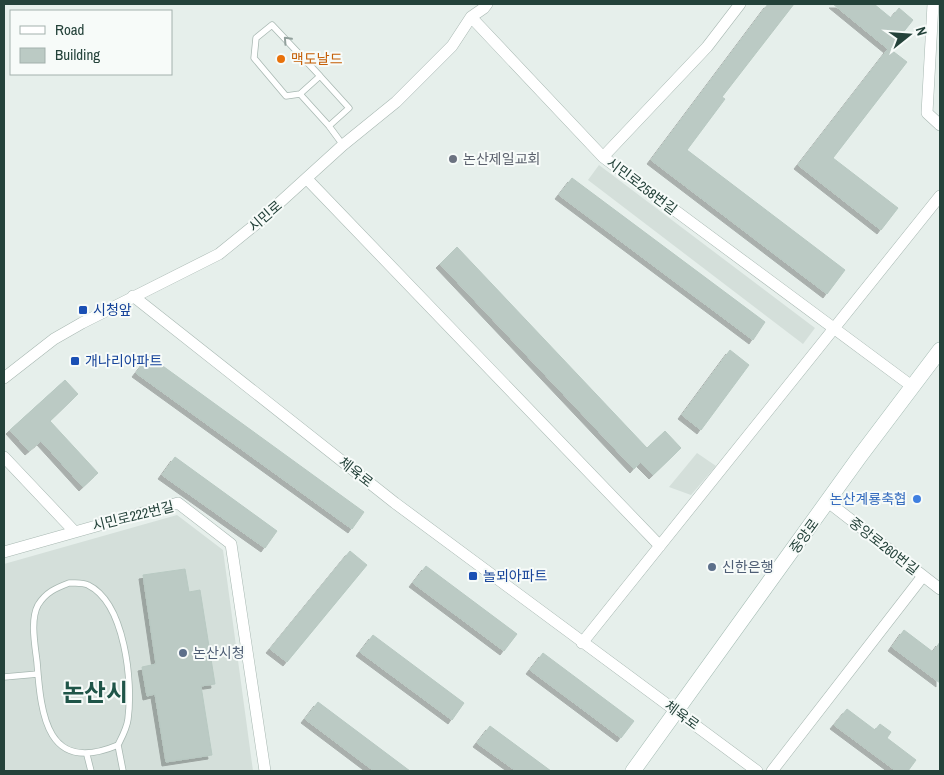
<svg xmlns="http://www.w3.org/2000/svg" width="944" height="775" font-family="'Archivo Narrow','Noto Sans KR',sans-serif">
	<defs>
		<filter id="shadow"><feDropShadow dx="-4" dy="4" stdDeviation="0" flood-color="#0004"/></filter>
	</defs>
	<rect width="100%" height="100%" fill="#e6efeb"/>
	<path fill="#d4dfda" d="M599,165L815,328L803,344L588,180Z
		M697,453L716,466L691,495L669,487Z
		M177,515L223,550L253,771H4V564Z"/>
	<path fill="#bbcac4" stroke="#b8c9c2" filter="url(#shadow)" d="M768,4H794L722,97L725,99L687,150L845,270L827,294L651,160Z
		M833,4H874L891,18L899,8L913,20L890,49L907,62L833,158L898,208L881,230L798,165L888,49Z
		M572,178L765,322L753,340L559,195Z
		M457,247L647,448L665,431L681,448L653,475L640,462L634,469L440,264Z
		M730,350L749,365L701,430L682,415Z
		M149,356L364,512L352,529L136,373Z
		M65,380L78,394L50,421L98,473L83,487L41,441L29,451L10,430Z
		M175,457L277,531L265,548L162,475Z
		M350,551L367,565L287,662L270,649Z
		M426,566L517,634L504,651L413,583Z
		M185,569L189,592L200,590L215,684L201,686L212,755L166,762L155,694L147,696L142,667L156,664L143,575Z
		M904,630L933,652L940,642V683L892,647Z
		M373,635L464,703L452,720L360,652Z
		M543,653L634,721L621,738L530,670Z
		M318,702L410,771H374L305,719Z
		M847,709L875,730L880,724L891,732L887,738L916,760L908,771H896L834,725Z
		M490,726L551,771H516L477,743Z"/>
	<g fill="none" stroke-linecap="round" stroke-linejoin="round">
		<g stroke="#a8b8b2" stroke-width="7">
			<path id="lane" d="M300,94L286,96L254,58L256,38L272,25L320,76
				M329,126L349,108L320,76L300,94L329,126L343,145
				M69,583C75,583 83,582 88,585C125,603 133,682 128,719C127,728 122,737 118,745C47,775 41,716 37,662C35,645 30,620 38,605C46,592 56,588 69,583Z
				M4,677L38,674
				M118,745L123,771
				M87,755L91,771"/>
		</g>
		<g stroke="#a8b8b2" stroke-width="12">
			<path id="street" d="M933,4L927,113L940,125
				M471,17L603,157L913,387
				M603,157L707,47L740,4
				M307,179L660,546
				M133,296L395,503L757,771
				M4,378L54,339L82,323L219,254L256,224L343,145L396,102L452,46L471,17L484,8L487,4
				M4,457L74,531
				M828,502L940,589
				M4,552L178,503L231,544L265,771
				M582,643L940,196
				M772,771L923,576"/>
		</g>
		<g stroke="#a4bbb3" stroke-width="16">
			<path id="secondary" d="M633,771L860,456L940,350"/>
		</g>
		<use href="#lane" stroke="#fff" stroke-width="5.5"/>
		<use href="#street" stroke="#fff" stroke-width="11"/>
		<use href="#secondary" stroke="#fff" stroke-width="15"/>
	</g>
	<defs><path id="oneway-chevron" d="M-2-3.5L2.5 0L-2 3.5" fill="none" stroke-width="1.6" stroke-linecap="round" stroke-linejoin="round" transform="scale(1.25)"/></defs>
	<use stroke="#92a09c" href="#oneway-chevron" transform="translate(287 40) rotate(-133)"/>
	<circle fill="#e8710a" stroke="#f7fbf9" stroke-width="2" cx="281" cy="59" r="5"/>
	<circle fill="#6b7280" stroke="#f7fbf9" stroke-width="2" cx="453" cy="159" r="5"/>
	<g fill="#1a4fb4" stroke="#f7fbf9" stroke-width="2">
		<rect x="78" y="305" width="10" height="10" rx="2.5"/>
		<rect x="70" y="356" width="10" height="10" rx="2.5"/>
		<rect x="468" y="571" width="10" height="10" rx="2.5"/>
	</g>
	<circle fill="#3f7fe0" stroke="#f7fbf9" stroke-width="2" cx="917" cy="499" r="5"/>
	<g fill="#5c6f8a" stroke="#f7fbf9" stroke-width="2">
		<circle cx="712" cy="567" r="5"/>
		<circle cx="183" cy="653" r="5"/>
	</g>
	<g text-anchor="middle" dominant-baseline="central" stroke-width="4" stroke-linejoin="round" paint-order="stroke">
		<g font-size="14" fill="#c56008" stroke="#f7fbf9" text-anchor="start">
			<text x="291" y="59">맥도날드</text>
		</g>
		<g font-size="14" fill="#5b616d" stroke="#f7fbf9" text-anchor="start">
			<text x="463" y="159">논산제일교회</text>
		</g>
		<g font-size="14" fill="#24423a" stroke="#f7fbf9">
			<text transform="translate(642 186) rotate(37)">시민로258번길</text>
			<text transform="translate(265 216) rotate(-41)">시민로</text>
			<text transform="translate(356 472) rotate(38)">체육로</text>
			<text transform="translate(133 516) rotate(-14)">시민로222번길</text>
			<text transform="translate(804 536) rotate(-54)">중앙로</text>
			<text transform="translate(884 546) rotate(38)">중앙로260번길</text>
			<text transform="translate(682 715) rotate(36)">체육로</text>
		</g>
		<g font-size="14" fill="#164399" stroke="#f7fbf9" text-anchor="start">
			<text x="93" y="310">시청앞</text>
			<text x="85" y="361">개나리아파트</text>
			<text x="483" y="576">놀뫼아파트</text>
		</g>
		<g font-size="14" fill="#366cbe" stroke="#f7fbf9" text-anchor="end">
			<text x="907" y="499">논산계룡축협</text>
		</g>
		<g font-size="14" fill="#4e5e75" stroke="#f7fbf9" text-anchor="start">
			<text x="722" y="567">신한은행</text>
			<text x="193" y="653">논산시청</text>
		</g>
		<g font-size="24" font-weight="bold" fill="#1f5548" stroke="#f7fbf9">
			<text x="95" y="692">논산시</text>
		</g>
	</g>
	<rect width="944" height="775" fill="none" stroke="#24423a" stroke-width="10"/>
	<rect x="10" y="10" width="162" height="65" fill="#f7fbf9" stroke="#a3b1ad"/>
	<rect x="20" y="26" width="25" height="8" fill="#ffffff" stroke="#a3b1ad"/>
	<text x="55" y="35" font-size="15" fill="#24423a">Road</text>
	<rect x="20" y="48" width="25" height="15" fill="#bbcac4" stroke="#a3b1ad"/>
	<text x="55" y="60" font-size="15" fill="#24423a">Building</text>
	<g transform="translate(909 35) rotate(73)" stroke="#f7fbf9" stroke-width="4" paint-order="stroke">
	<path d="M0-4L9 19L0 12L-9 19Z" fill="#24423a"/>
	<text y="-8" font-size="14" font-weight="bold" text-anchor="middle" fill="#24423a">N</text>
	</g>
</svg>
